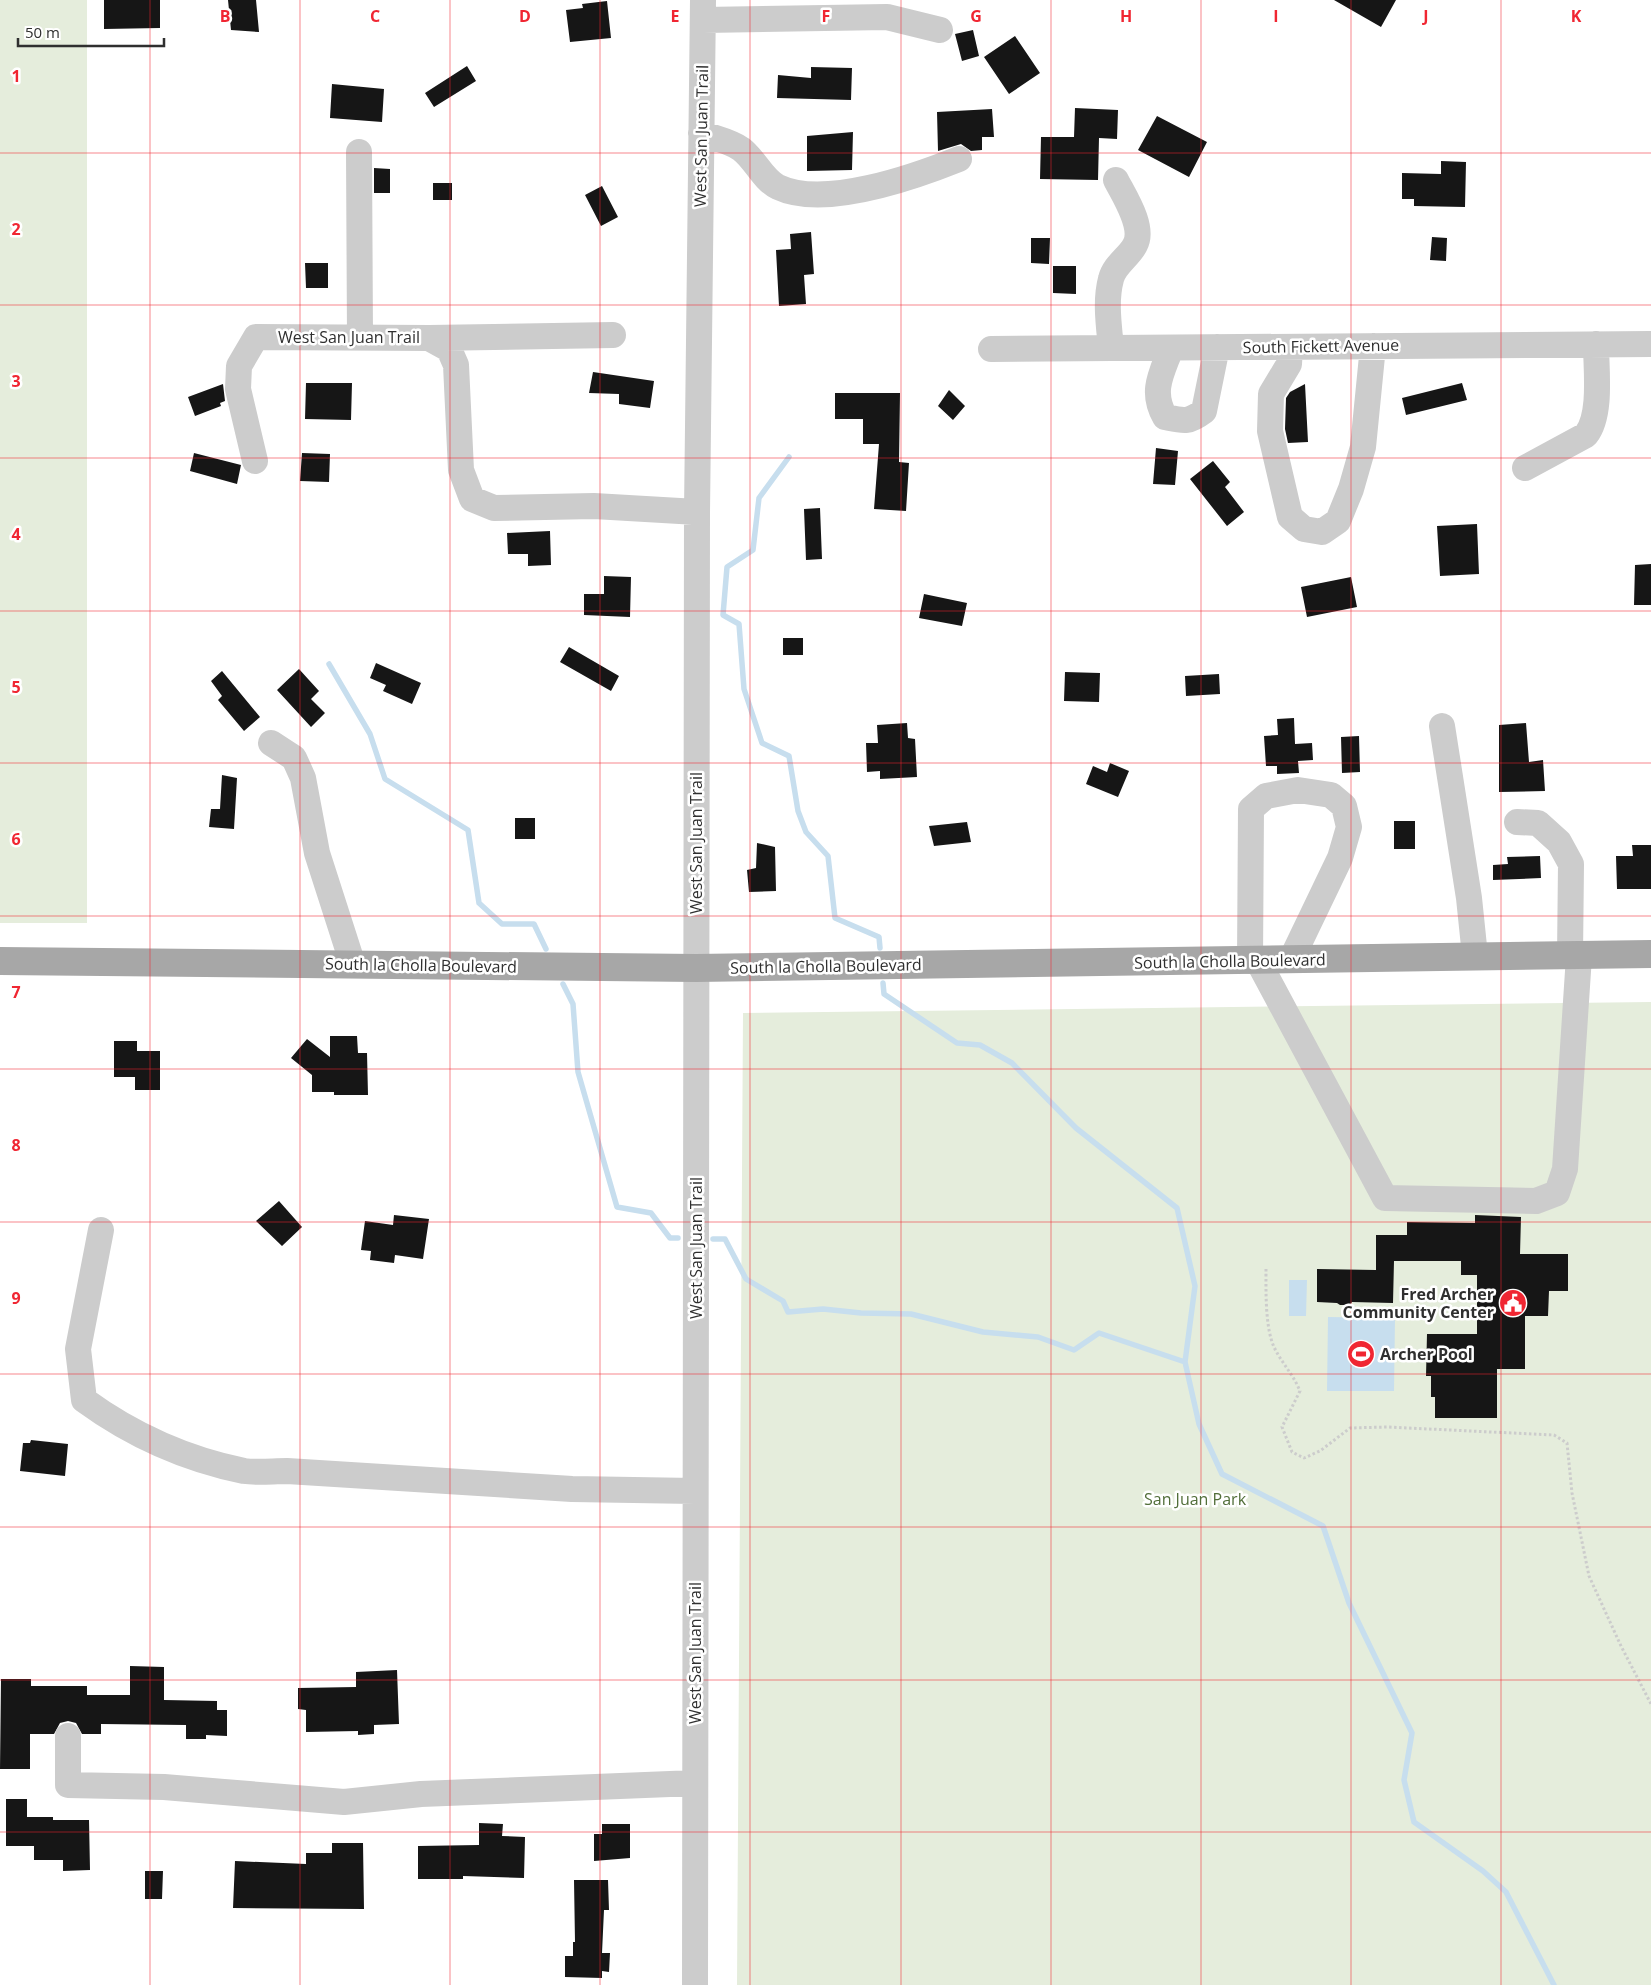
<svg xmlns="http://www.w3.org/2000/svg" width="1651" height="1985" font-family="'Open Sans',sans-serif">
	<rect width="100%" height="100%" fill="#fff"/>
	<path fill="#e5eddc" d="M0,0H87V923H0Z
		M1651,1002V1985H737L743,1013Z"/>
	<path fill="#c7deee" d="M1289,1280H1307L1306,1316H1289Z
		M1328,1317L1395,1318L1394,1391H1327Z"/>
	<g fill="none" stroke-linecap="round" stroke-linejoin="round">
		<path stroke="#c7deee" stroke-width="5.5" d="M789,457L759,498L753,550L727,567L723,615L739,624L744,689L762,743L789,756L798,811L806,832L828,856L835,918L879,937L880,948
			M329,664L370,734L385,779L468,830L479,903L502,924H534L546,949
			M883,983L884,994L957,1043L980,1045L1012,1063L1076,1128L1177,1208L1195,1286L1185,1362L1199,1424L1222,1474L1323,1526L1349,1603L1412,1733L1404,1780L1414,1822L1483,1871L1506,1892L1554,1985
			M563,984L573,1004L578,1072L617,1207L651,1213L670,1238H678
			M713,1239H725L746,1279L783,1301L788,1312L823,1309L861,1313L911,1314L983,1332L1038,1337L1074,1350L1099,1333L1185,1362"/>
	</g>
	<path fill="#161616" d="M104,0H160V28L104,29Z
		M228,0H256L259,32L231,30Z
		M1334,0H1396L1381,27Z
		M607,1L611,38L570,42L566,10L583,8L582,4Z
		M973,30L979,56L962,61L955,34Z
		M1015,36L1040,73L1009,94L984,57Z
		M467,66L476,81L434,107L425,93Z
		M811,67L852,68L851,100L777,98L778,75L811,78Z
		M332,84L384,89L382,122L330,118Z
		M1075,108L1118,110L1117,139L1099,138L1098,180L1040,179L1041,137H1074Z
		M992,109L994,137H982V150L971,151L961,144L938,151L937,112Z
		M1157,116L1207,142L1189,177L1138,150Z
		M853,132L852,170L807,171V136Z
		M1441,161L1466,162L1465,207L1414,206V199H1402V173L1441,174Z
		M374,168L390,169V193H374Z
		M433,183H452V200H433Z
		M602,186L618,217L601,226L585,195Z
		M811,232L814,274L804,275L806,304L779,306L776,250L791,249L790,234Z
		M1432,237L1447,238L1446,261L1430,260Z
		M1031,238H1050L1049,264L1031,263Z
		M305,263H328V288H306Z
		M1053,266H1076V294L1053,293Z
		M593,372L654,381L650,408L619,404V394L589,393Z
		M306,383H352L351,420L305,419Z
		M1462,383L1467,400L1406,415L1402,398Z
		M223,384L225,401L220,403L221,406L195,416L188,397Z
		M1305,384L1308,442L1288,443L1285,429L1286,398L1290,392Z
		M949,390L965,406L953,420L938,406Z
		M835,393H900L899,462L909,463L906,511L874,509L879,444H863V419H835Z
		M1156,448L1178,451L1175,485L1153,484Z
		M194,453L241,465L237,484L190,471Z
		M302,453L330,454L329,482L300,481Z
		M1213,461L1230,482L1225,487L1244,512L1227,526L1190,479Z
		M820,508L822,559L806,560L804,509Z
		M1477,524L1479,574L1440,576L1437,526Z
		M550,531L551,565L528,566V554H508L507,533Z
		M1651,564V605H1634L1635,565Z
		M604,576L631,577L630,617L584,615V594H604Z
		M1351,577L1357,607L1307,617L1301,587Z
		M924,594L967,603L962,626L919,618Z
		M783,638H803V655H783Z
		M569,647L619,676L611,691L560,662Z
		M376,663L421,683L412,704L383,691L386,685L370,678Z
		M299,669L319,691L311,699L325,713L311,727L277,690Z
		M222,671L260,717L244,731L218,700L222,696L211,681Z
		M1065,672L1100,673L1099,702L1064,701Z
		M1219,674L1220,694L1186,696L1185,676Z
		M1294,718L1295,744L1312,743L1313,760L1298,761L1299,773L1277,774V766H1266L1264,736L1278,735L1277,719Z
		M907,723L908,738L915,739L917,777L880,779V771L867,772L866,743H878L877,725Z
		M1526,723L1529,762L1543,760L1545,791L1499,792V725Z
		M1359,736L1360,772L1342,773L1341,737Z
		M1110,763L1129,771L1118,797L1086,784L1093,766L1107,772Z
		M222,775L237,778L234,829L209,827L211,809H220Z
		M515,818H535V839H515Z
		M1394,821H1415V849H1394Z
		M967,822L971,842L934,846L929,826Z
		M757,843L775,847L776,891L749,892L747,870L756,868Z
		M1632,845H1651V889H1617L1616,856H1633Z
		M1540,856L1541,878L1493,880V865L1508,864L1507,857Z
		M330,1036H357L358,1053H367L368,1095H334V1092H312V1075L291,1058L307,1039L330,1057Z
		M114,1041H137V1051H160V1090H135V1077H114Z
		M279,1201L302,1227L282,1246L256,1221Z
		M394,1215L429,1219L423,1259L395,1255L394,1263L370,1260L371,1251L361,1250L365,1221L393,1225Z
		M1475,1215L1521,1217L1520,1254H1568V1291H1549L1548,1316H1525V1369H1497V1418H1435V1397H1431V1376H1426L1427,1334H1477V1275H1461V1261H1394L1393,1303L1352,1302L1350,1305H1340L1337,1303L1317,1302V1269L1376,1270V1235H1407V1222L1475,1223Z
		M31,1440L68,1444L65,1476L20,1471L23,1443H30Z
		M130,1666L164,1667V1700L217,1701V1710H227V1736L206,1735V1739H186V1725L101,1724V1734H82L76,1723L68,1721L60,1723L54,1734H30V1769H0L1,1679H31V1686H87V1695H130Z
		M397,1670L399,1724L374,1725V1734L358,1735V1731L306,1732V1710L298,1709V1688L356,1687V1672Z
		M6,1799H27V1817H53V1820H89L90,1870L63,1871V1860H34V1846H6Z
		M479,1823L503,1824L502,1836L525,1837L524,1878L463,1876V1879H418V1846L479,1845Z
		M602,1824H630V1858L594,1861V1834H602Z
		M332,1843H363L364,1909L233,1908L235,1861L306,1864V1853H332Z
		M145,1871H163L162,1899H145Z
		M574,1880H608L609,1910H604L602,1953H610L609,1972L602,1971V1978L565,1977V1956H573V1942H575Z"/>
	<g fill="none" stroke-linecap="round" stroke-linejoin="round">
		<path stroke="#ccc" stroke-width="3" stroke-dasharray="2.5 2.5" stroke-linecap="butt" d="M1266,1269C1266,1291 1265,1327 1274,1347C1281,1362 1293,1374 1300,1391L1282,1427L1292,1452L1304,1458L1320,1451L1350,1428L1387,1427L1554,1435L1567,1443L1572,1493L1589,1576L1621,1646L1651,1704"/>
		<path stroke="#ccc" stroke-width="26" d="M703,20L887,17L940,30
			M701,133C713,138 730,141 741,149C754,158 763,180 778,187C824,209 914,177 959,159
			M359,152L360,337
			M429,338L613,335
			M1290,347L1289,364L1271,394L1270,431L1290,517L1304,529L1322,532L1338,521L1351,489L1363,447L1373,346
			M1111,348C1109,326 1105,301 1111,279C1114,265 1129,257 1135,245C1145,227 1124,196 1116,180
			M1171,348C1162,373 1150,391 1165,417C1184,421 1188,423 1204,411L1217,347
			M991,349L1651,344
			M255,461L238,389L239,366L256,337L429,338L449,349L456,365L461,470L472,499L494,508L594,506L697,512
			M1525,468L1586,435C1602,415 1596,369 1596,344
			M1442,726L1469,898L1475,956
			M271,743L294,758L303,778L317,853L353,965
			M1517,822L1538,823L1559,842L1571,864L1570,956
			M1250,961L1251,809L1266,796L1298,790L1331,795L1344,806L1349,827L1340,858L1291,960
			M1258,961L1385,1198L1536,1201L1557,1193L1565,1169L1579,956
			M101,1230L78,1349L84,1400C132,1435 185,1459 244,1471C258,1473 273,1471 287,1471L572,1489L695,1491
			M68,1736V1785L164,1787L344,1802L421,1794L695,1783
			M695,1985L697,512L703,0"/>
		<path stroke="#a7a7a7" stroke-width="28" d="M0,961L696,968L1651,954"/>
	</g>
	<path fill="none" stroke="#f02632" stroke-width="1" stroke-opacity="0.55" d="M150,0V1985M300,0V1985M450,0V1985M600,0V1985M750,0V1985M901,0V1985M1051,0V1985M1201,0V1985M1351,0V1985M1501,0V1985M0,153H1651M0,305H1651M0,458H1651M0,611H1651M0,763H1651M0,916H1651M0,1069H1651M0,1222H1651M0,1374H1651M0,1527H1651M0,1680H1651M0,1832H1651"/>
	<defs>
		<g id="civic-disc" transform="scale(1.4375)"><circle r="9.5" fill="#f02632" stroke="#fff"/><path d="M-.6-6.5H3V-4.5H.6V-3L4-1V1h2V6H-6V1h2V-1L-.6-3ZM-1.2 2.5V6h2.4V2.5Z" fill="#fff"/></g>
		<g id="stadium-disc" transform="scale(1.4375)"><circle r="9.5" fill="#f02632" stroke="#fff"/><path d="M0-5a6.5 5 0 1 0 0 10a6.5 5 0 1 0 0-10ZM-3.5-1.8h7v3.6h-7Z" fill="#fff"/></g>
	</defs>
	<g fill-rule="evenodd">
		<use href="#civic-disc" x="1513" y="1303"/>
		<use href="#stadium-disc" x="1361" y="1354"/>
	</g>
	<g text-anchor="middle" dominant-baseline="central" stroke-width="5" stroke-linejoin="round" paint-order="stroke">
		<g font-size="16" fill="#2f2f2f" stroke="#fff">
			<text transform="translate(701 136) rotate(-89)">West San Juan Trail</text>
			<text x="349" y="337">West San Juan Trail</text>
			<text transform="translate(1321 346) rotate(-1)">South Fickett Avenue</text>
			<text transform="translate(696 843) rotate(-90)">West San Juan Trail</text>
			<text transform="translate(1230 961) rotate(-1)">South la Cholla Boulevard</text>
			<text transform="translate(421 965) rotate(1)">South la Cholla Boulevard</text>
			<text transform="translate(826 966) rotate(-1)">South la Cholla Boulevard</text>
			<text transform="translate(696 1248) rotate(-90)">West San Juan Trail</text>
			<text transform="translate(695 1653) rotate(-90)">West San Juan Trail</text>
		</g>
		<g font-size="16" font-weight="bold" fill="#2f2f2f" stroke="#fff" text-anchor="end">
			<text x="1494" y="1294">Fred Archer<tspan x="1494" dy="18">Community Center</tspan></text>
			<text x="1380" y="1354" text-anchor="start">Archer Pool</text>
		</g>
		<g font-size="16" fill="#516e39" stroke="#fff">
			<text x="1195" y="1499">San Juan Park</text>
		</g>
	</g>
	<g font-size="16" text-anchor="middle" font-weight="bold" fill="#f02632" stroke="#fff" stroke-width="5" stroke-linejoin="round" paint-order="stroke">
		<text x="225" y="22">B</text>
		<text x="375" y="22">C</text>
		<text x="525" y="22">D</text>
		<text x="675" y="22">E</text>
		<text x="826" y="22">F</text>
		<text x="976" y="22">G</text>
		<text x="1126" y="22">H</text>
		<text x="1276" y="22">I</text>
		<text x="1426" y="22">J</text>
		<text x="1576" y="22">K</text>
		<text x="16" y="82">1</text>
		<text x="16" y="235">2</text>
		<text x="16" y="387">3</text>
		<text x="16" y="540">4</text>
		<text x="16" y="693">5</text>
		<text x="16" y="845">6</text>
		<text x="16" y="998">7</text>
		<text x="16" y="1151">8</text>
		<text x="16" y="1304">9</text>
	</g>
	<path d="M18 38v8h146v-8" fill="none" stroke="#2f2f2f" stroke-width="2.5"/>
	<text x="25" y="38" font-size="15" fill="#2f2f2f" stroke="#ffffff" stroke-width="4" paint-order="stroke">50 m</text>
</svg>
